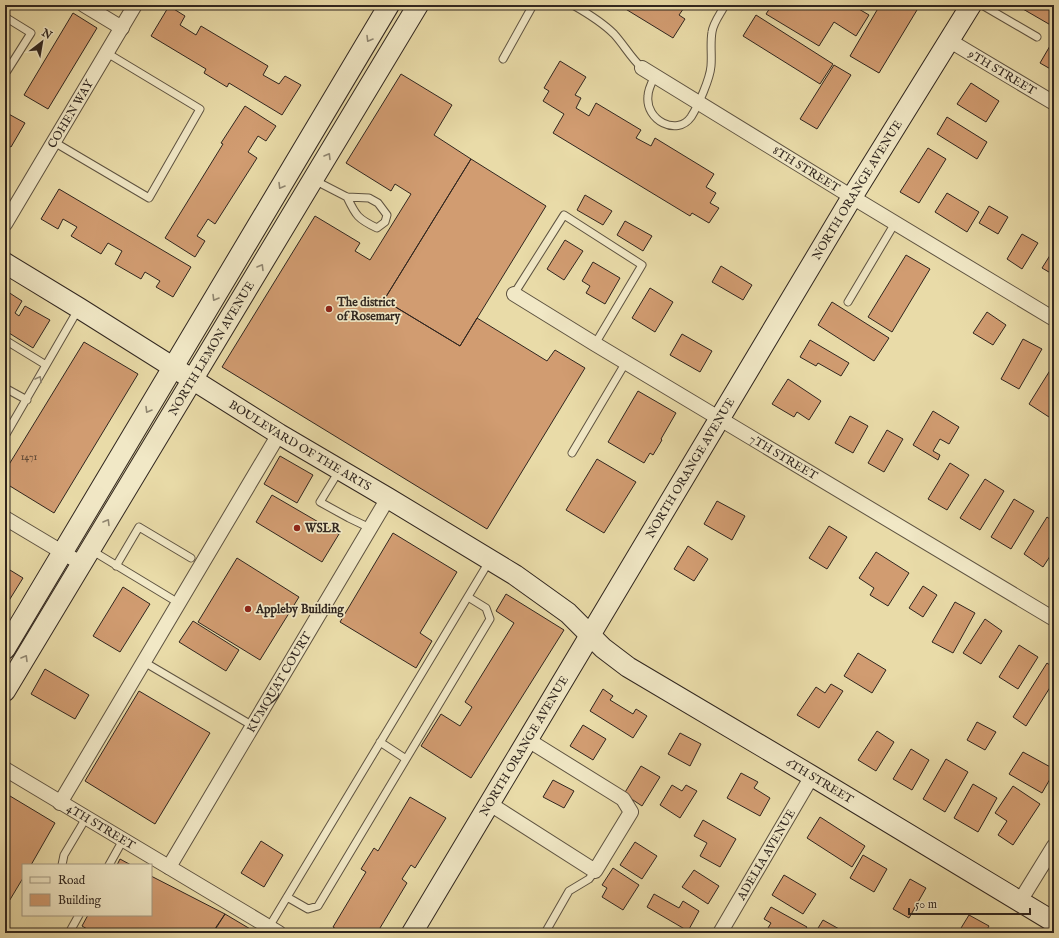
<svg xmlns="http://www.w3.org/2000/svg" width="1059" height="938" font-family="'IM FELL English',serif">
	<rect width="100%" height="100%" fill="#e9dba8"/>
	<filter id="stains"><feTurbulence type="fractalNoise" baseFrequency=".005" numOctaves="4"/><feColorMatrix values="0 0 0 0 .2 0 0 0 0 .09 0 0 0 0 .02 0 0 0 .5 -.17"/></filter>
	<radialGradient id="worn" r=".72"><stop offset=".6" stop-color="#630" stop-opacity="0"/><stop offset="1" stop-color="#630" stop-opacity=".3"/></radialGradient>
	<path fill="#d19c71" stroke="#30261f" d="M619,5H686L679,15L685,19L673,38Z
		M772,5H852L869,15L856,36L834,22L819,46L766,14Z
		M880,5H920L879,73L850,56Z
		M1016,5H1054V27Z
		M169,6L185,16L180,25L196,35L201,26L268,66L263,75L279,84L285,76L301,85L282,115L229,83L227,87L204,73L206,69L151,36Z
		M73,13L97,28L48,109L24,95Z
		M756,15L833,64L820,84L743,36Z
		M1054,39V71L1040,63Z
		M560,61L586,77L575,95L581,98L576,108L589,116L596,103L641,130L636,138L651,146L655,138L714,174L706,187L716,193L710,203L719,208L709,223L692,213L690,216L553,133L564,114L543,101L549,91L544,88Z
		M834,65L851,75L817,129L800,119Z
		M401,74L452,105L434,135L471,159L384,300L460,346L477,318L547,361L555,350L585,368L487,529L222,367L315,216L360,243L355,251L370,260L411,194L395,184L391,191L346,163Z
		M971,83L999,101L986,122L957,104Z
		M245,106L276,126L266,141L258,136L248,152L257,158L215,224L208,219L197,236L205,241L195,257L165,238L223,144L221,143Z
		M5,112L25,123L11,147L5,144Z
		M947,117L987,142L977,159L937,134Z
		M928,148L946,159L919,203L900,192Z
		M471,159L546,206L460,346L384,300Z
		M59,189L191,267L173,297L156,287L160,281L145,272L141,279L115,264L122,251L108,243L101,254L71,236L77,227L63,219L58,229L41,219Z
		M947,193L979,212L967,232L935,212Z
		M585,195L612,211L603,225L577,210Z
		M989,206L1008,217L998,234L979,223Z
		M625,221L652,236L643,251L617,235Z
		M1022,234L1038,243L1022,269L1007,259Z
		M565,240L583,251L564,280L547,269Z
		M1054,249V275L1042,268Z
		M906,255L930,269L892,332L868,317Z
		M593,262L620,278L605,304L586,293L590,286L582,281Z
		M721,266L752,285L743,300L712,282Z
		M650,288L673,302L655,332L632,318Z
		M5,290L22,301L15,313L19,316L25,306L50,320L33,348L9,333L10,331L5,328Z
		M832,302L889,338L874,361L818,325Z
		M987,312L1006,325L993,345L973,333Z
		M682,334L712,351L700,372L670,355Z
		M1023,339L1042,349L1019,389L1001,379Z
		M810,340L849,363L841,376L818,363L816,366L800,357Z
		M84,342L138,374L54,513L5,483V471Z
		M1054,364V408L1049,417L1029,404Z
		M788,379L821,401L809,420L797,412L794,417L772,404Z
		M638,391L676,413L661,439L662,440L653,455L650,453L644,463L608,442Z
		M933,411L959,427L949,444L940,439L933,451L940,455L938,460L913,445Z
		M850,416L868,426L853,453L835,443Z
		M887,430L903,439L884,472L868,463Z
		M280,456L313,475L297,503L264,484Z
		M597,459L636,482L604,533L566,510Z
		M950,463L969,475L947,510L928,499Z
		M985,479L1004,491L980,530L960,518Z
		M272,495L339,534L322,562L256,522Z
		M1014,499L1034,511L1011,549L991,537Z
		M717,501L745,516L732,540L704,524Z
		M1047,517L1054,522V550L1043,567L1024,554Z
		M829,526L847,537L827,569L809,558Z
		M393,533L457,572L420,633L432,641L416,668L340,622Z
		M688,546L708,559L694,581L674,569Z
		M876,552L909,573L888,606L870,595L874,588L859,578Z
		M237,558L299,597L260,660L198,622Z
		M5,567L23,578L5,607Z
		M923,586L937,595L923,617L909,608Z
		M123,587L150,604L120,652L93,636Z
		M506,594L564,630L471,778L421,746L441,714L460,726L472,707L465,702L514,623L496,611Z
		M955,602L975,613L953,653L932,642Z
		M985,619L1002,631L981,664L963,653Z
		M193,621L239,650L226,671L179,642Z
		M1019,645L1038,657L1018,689L999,677Z
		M858,653L886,670L872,693L844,676Z
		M1047,663L1054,668V681L1026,726L1013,717Z
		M45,669L89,695L75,719L31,694Z
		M831,684L843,691L819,728L797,715L816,687L825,693Z
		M603,689L613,696L610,700L633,714L636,709L647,716L633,738L590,711Z
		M139,691L210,733L155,824L85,781Z
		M977,722L996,732L985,750L967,740Z
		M583,725L606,739L593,760L570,746Z
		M877,731L894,742L876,771L858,760Z
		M680,733L701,744L690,766L668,754Z
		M911,749L929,760L912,790L893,779Z
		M1023,752L1054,769V772L1042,793L1009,774Z
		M946,759L968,772L945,812L923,799Z
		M641,766L660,777L642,806L624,794Z
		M741,773L758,782L754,788L770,798L760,816L727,798Z
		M553,780L574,791L564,808L543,797Z
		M973,784L997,798L978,832L954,818Z
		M672,785L682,791L686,785L697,791L680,818L660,805Z
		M1013,786L1040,804L1013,845L998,835L1007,821L995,813Z
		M5,793L55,823L31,865H23V878L8,903L5,901Z
		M410,797L446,818L415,868L411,865L402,879L407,883L377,933H342L333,927L366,872L361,869L374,848L378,851Z
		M820,817L865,846L852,867L807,838Z
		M703,820L736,839L720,867L700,856L707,843L694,836Z
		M261,841L283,855L264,887L241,873Z
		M635,842L657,856L642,879L620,865Z
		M863,855L887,869L874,892L850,878Z
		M120,859L131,865H117Z
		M613,868L639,885L623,910L602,897L607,888L602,885Z
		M694,870L719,886L708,904L682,887Z
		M784,875L816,894L803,914L772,895Z
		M151,876L225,914L212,933H94L82,926L88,915H151Z
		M910,879L926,888L909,918L893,909Z
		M654,894L679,908L683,901L699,911L688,931L647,907Z
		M771,907L807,927L803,933H765L771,923L764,919Z
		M225,914L257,933H213Z
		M969,915L989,926L985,933H958Z
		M823,920L841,930L840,933H815Z"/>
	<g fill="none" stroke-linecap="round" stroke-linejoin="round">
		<g stroke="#5e5341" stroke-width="9">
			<path id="lane" d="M573,5C587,13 602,22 614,34C624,45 631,58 642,68
				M982,5L1037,37
				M5,17L31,33L7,71L5,69
				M503,59L533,5
				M655,76C652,82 648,89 648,96C645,120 677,137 691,117C698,106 710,79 711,66C712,55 710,43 712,32C713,23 721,13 725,5
				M54,142L149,198L200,109L107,53
				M314,180L347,197L369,198L378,203L387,215L385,222L377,228C358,219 356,216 347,197
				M514,294L564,215L642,265L595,344
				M848,302L895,223
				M5,340L46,365
				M5,388L27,400
				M5,436L79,308
				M572,453L626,362
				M339,471L320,502L349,518L370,528
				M91,550L172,599
				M116,566L139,527L191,558
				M144,662L253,726
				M380,742L406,759
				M62,865L64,855L86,818
				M109,865L123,840
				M287,897L308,909L318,906L490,619L486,608L468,597
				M269,927L490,560
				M69,933L79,915
				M545,933L569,891L589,879L595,871"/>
		</g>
		<g stroke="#5e5341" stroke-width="16">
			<g id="street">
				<path d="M84,5L122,28"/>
				<path id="s1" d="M950,41L1054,103"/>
				<path id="s2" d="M642,68L852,197L1054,319"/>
				<path id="s3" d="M5,224L135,5"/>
				<path id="s4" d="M514,294L595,344L1054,619"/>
				<path d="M5,518L82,564"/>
				<path id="s5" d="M5,769L279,933"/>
				<path d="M60,803L279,434"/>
				<path d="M490,804L595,871L631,812L623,799L528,740"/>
				<path id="s6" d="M169,867L388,498"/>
				<path d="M1020,901L1054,846"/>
				<path id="s7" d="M720,933L812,776"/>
			</g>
		</g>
		<g stroke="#30261f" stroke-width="22">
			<g id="secondary">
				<path id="s8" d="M5,263L79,308L279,434L388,498L515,575L568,613L603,648L628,667L812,776L1054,922"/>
				<path d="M5,649L389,5"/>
				<path id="s9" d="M5,691L418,5"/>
				<path id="s10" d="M412,933L852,197L971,5"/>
			</g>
		</g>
		<use href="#lane" stroke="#f1e8c6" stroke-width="7"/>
		<use href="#street" stroke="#f1e8c6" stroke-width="14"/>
		<use href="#secondary" stroke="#f1e8c6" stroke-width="20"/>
	</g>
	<defs><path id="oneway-chevron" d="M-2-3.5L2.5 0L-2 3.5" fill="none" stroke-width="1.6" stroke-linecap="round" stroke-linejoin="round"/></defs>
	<g stroke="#908772">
		<use href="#oneway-chevron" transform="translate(369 39) rotate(121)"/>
		<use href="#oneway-chevron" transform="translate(328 156) rotate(-59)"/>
		<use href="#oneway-chevron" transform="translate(281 186) rotate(121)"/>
		<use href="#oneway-chevron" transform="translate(261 267) rotate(-59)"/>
		<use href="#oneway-chevron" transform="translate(215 298) rotate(121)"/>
		<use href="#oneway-chevron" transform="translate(39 379) rotate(-61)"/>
		<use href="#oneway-chevron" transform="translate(148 410) rotate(121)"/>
		<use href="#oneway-chevron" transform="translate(107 522) rotate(-59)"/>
		<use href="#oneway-chevron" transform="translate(25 658) rotate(-59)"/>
	</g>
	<g fill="#8f2418" stroke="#f1e8c6" stroke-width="1.5">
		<circle cx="329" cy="309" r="4"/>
		<circle cx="297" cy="528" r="4"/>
		<circle cx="248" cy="609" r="4"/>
	</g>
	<g text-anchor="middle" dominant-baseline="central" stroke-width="3.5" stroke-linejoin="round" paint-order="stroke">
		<g font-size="10" fill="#584434">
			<text x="29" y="457">1471</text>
		</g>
		<g font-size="12" fill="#30261f" stroke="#f1e8c6">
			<text stroke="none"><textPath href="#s1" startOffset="61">9TH STREET</textPath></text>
			<text stroke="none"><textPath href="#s3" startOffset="128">COHEN WAY</textPath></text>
			<text stroke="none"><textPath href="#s2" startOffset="193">8TH STREET</textPath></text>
			<text stroke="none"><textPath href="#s10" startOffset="866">NORTH ORANGE AVENUE</textPath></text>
			<text stroke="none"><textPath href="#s9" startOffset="400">NORTH LEMON AVENUE</textPath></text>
			<text stroke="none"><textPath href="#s8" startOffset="347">BOULEVARD OF THE ARTS</textPath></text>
			<text stroke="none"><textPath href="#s4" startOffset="315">7TH STREET</textPath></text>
			<text stroke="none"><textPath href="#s10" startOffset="542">NORTH ORANGE AVENUE</textPath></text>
			<text stroke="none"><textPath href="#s6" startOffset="215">KUMQUAT COURT</textPath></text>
			<text stroke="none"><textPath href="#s10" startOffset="218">NORTH ORANGE AVENUE</textPath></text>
			<text stroke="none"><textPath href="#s8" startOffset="967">6TH STREET</textPath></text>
			<text stroke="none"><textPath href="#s5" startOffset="112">4TH STREET</textPath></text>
			<text stroke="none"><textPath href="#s7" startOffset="91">ADELIA AVENUE</textPath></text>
		</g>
		<g font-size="12" font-weight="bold" fill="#30261f" stroke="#f1e8c6" text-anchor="start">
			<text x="337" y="302">The district<tspan x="337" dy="14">of Rosemary</tspan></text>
			<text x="305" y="528">WSLR</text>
			<text x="256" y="609">Appleby Building</text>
		</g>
	</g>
	<rect width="1059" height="938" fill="none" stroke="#e9dba8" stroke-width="20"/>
	<rect x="6" y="6" width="1047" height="926" fill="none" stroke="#30261f" stroke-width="2"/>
	<rect x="10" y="10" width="1039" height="918" fill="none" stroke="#30261f"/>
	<rect x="22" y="864" width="130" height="52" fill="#f1e8c6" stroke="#a49a83"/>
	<rect x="30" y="877" width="20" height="6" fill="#f1e8c6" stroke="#a49a83"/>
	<text x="58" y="884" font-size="12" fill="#30261f">Road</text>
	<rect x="30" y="894" width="20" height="12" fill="#d19c71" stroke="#a49a83"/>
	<text x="58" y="904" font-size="12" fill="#30261f">Building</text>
	<g transform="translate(42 42) rotate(31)" stroke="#f1e8c6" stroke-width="3" paint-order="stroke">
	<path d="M0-3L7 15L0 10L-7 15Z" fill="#30261f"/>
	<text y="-6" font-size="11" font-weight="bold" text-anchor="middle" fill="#30261f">N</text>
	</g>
	<path d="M909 908v6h121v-6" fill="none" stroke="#30261f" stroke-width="2"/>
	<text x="915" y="908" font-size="12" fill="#30261f" stroke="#f1e8c6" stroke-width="3" paint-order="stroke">50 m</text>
	<rect width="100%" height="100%" filter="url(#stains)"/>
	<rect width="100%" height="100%" fill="url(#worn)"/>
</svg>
